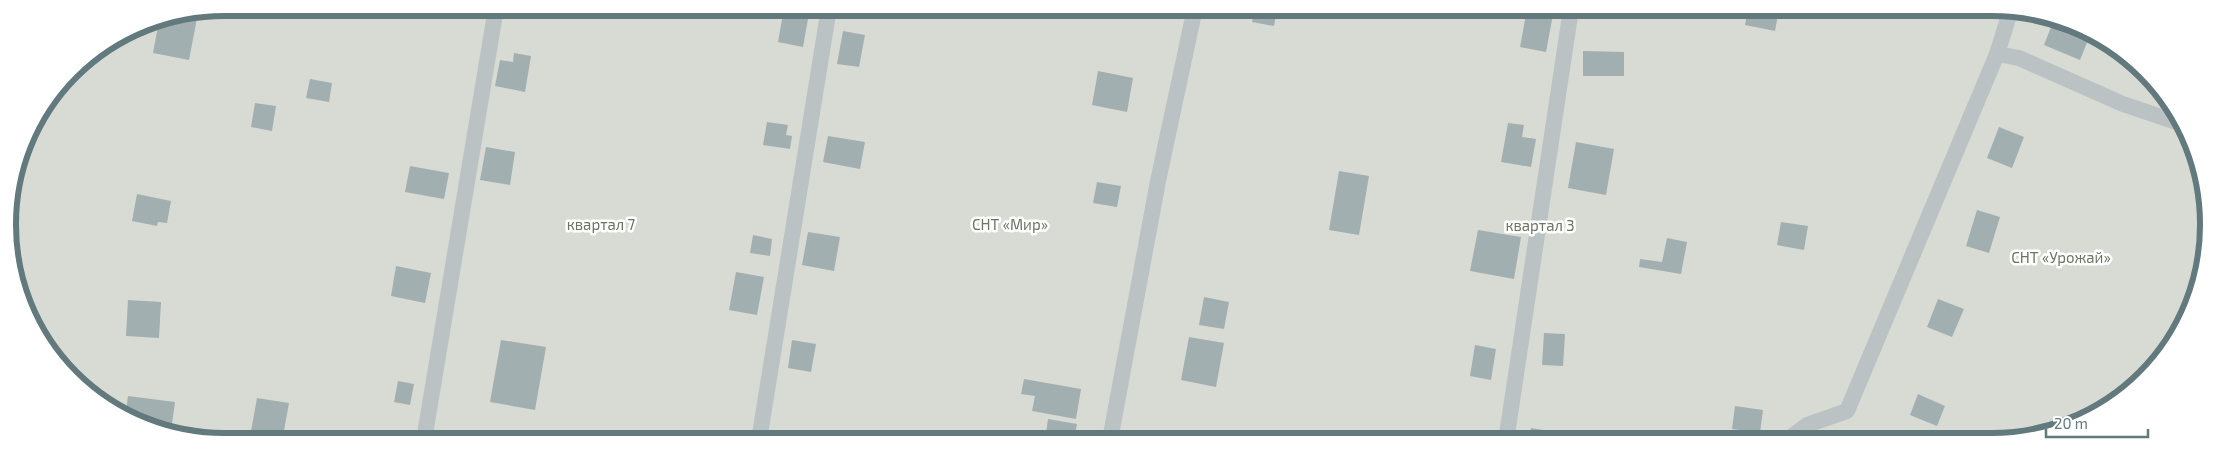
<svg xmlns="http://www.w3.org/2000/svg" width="2216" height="449" font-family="'Exo 2',sans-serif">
	<rect width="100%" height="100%" fill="#f7f6f3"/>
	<path fill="#d8dbd3" d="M225,8L2020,9L2100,36L2163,92L2201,168L2207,253L2186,320L2145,378L2075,425L2006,441L196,440L128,419L61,367L19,294L8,211L24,141L71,71L142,24Z"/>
	<path fill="#a2afb1" d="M784,8H801L799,17L808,19L803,47L778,42Z
		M1254,9H1277L1274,26L1252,22Z
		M1527,9H1554L1546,52L1520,47Z
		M1748,9H1779L1775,31L1745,25Z
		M198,13L189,60L153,53L159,21Z
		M2053,22L2080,32L2081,30L2091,33L2080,60L2044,45Z
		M843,31L865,35L859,67L837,64Z
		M1583,51L1624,52V76H1583Z
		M514,53L531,56L525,92L495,86L500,60L513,62Z
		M1098,71L1133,78L1127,112L1092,105Z
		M310,79L332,83L329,102L306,98Z
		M255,103L276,106L272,131L251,127Z
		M767,122L788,125L786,135L792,136L790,149L763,145Z
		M1508,123L1524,125L1522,137L1536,139L1531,167L1501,162Z
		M1999,127L2024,137L2012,168L1987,158Z
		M828,136L865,142L860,169L823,162Z
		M1576,142L1614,149L1606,195L1568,188Z
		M486,147L515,152L510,185L480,180Z
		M410,166L449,173L444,199L405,192Z
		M1339,171L1369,176L1359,235L1329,230Z
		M1097,182L1121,186L1117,207L1093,203Z
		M137,194L171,201L167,223L158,222L157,226L132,221Z
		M1977,210L2000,217L1989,253L1966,246Z
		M1781,222L1808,226L1804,250L1777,245Z
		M1478,230L1521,237L1514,279L1470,271Z
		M808,232L840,237L834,271L802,265Z
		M753,235L772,239L770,256L750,253Z
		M1667,238L1687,242L1681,274L1639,267L1640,259L1662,262Z
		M396,266L431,273L425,303L391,296Z
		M736,272L764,277L757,315L729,310Z
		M1204,297L1229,302L1224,329L1199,325Z
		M1938,299L1964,309L1952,337L1927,327Z
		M128,300L161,302L159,338L126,336Z
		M1544,333L1565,334L1563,366L1542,365Z
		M1189,337L1224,343L1216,387L1181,380Z
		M501,340L546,347L535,410L490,402Z
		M792,340L816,344L811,372L788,368Z
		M1475,345L1496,349L1491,380L1470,376Z
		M1024,379L1081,389L1076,419L1032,411L1035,396L1021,394Z
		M398,381L414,384L410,405L394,402Z
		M1918,394L1945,406L1937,426L1910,415Z
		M128,396L175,402L171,431L125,417Z
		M257,398L289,403L283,436L251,431Z
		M1735,406L1763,410L1760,433L1732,429Z
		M1048,419L1077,424L1074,440H1045Z
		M1531,428L1560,433L1558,441H1528Z
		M1450,431L1480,436L1479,441H1448Z"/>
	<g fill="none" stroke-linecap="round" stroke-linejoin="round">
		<path stroke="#bbc2c4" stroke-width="16" d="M2007,9L2010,12L1997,54L2019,58L2123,104L2179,123
			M424,440L496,8
			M759,440L829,8
			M1110,440L1158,181L1195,8
			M1506,441L1571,9
			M1786,441L1807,425L1847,411L1997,54"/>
	</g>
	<g text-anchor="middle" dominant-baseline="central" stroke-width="5" stroke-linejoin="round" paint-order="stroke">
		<g font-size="15" fill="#6a7661" stroke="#fff">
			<text x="601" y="224">квартал 7</text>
			<text x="1010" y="224">СНТ «Мир»</text>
			<text x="1540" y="225">квартал 3</text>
			<text x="2061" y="257">СНТ «Урожай»</text>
		</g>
	</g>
	<path d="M0 0H2216V449H0ZM224 16H1992A208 208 0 0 1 2200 224V225A208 208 0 0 1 1992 433H224A208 208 0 0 1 16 225V224A208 208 0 0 1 224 16Z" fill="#fff" fill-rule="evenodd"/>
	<path fill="none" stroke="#62797e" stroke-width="6" d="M224 16H1992A208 208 0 0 1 2200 224V225A208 208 0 0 1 1992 433H224A208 208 0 0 1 16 225V224A208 208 0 0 1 224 16Z"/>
	<path d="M2046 429v8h102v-8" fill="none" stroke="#62797e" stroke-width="2.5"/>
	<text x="2054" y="429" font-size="15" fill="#62797e" stroke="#ffffff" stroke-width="4" paint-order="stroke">20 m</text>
</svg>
